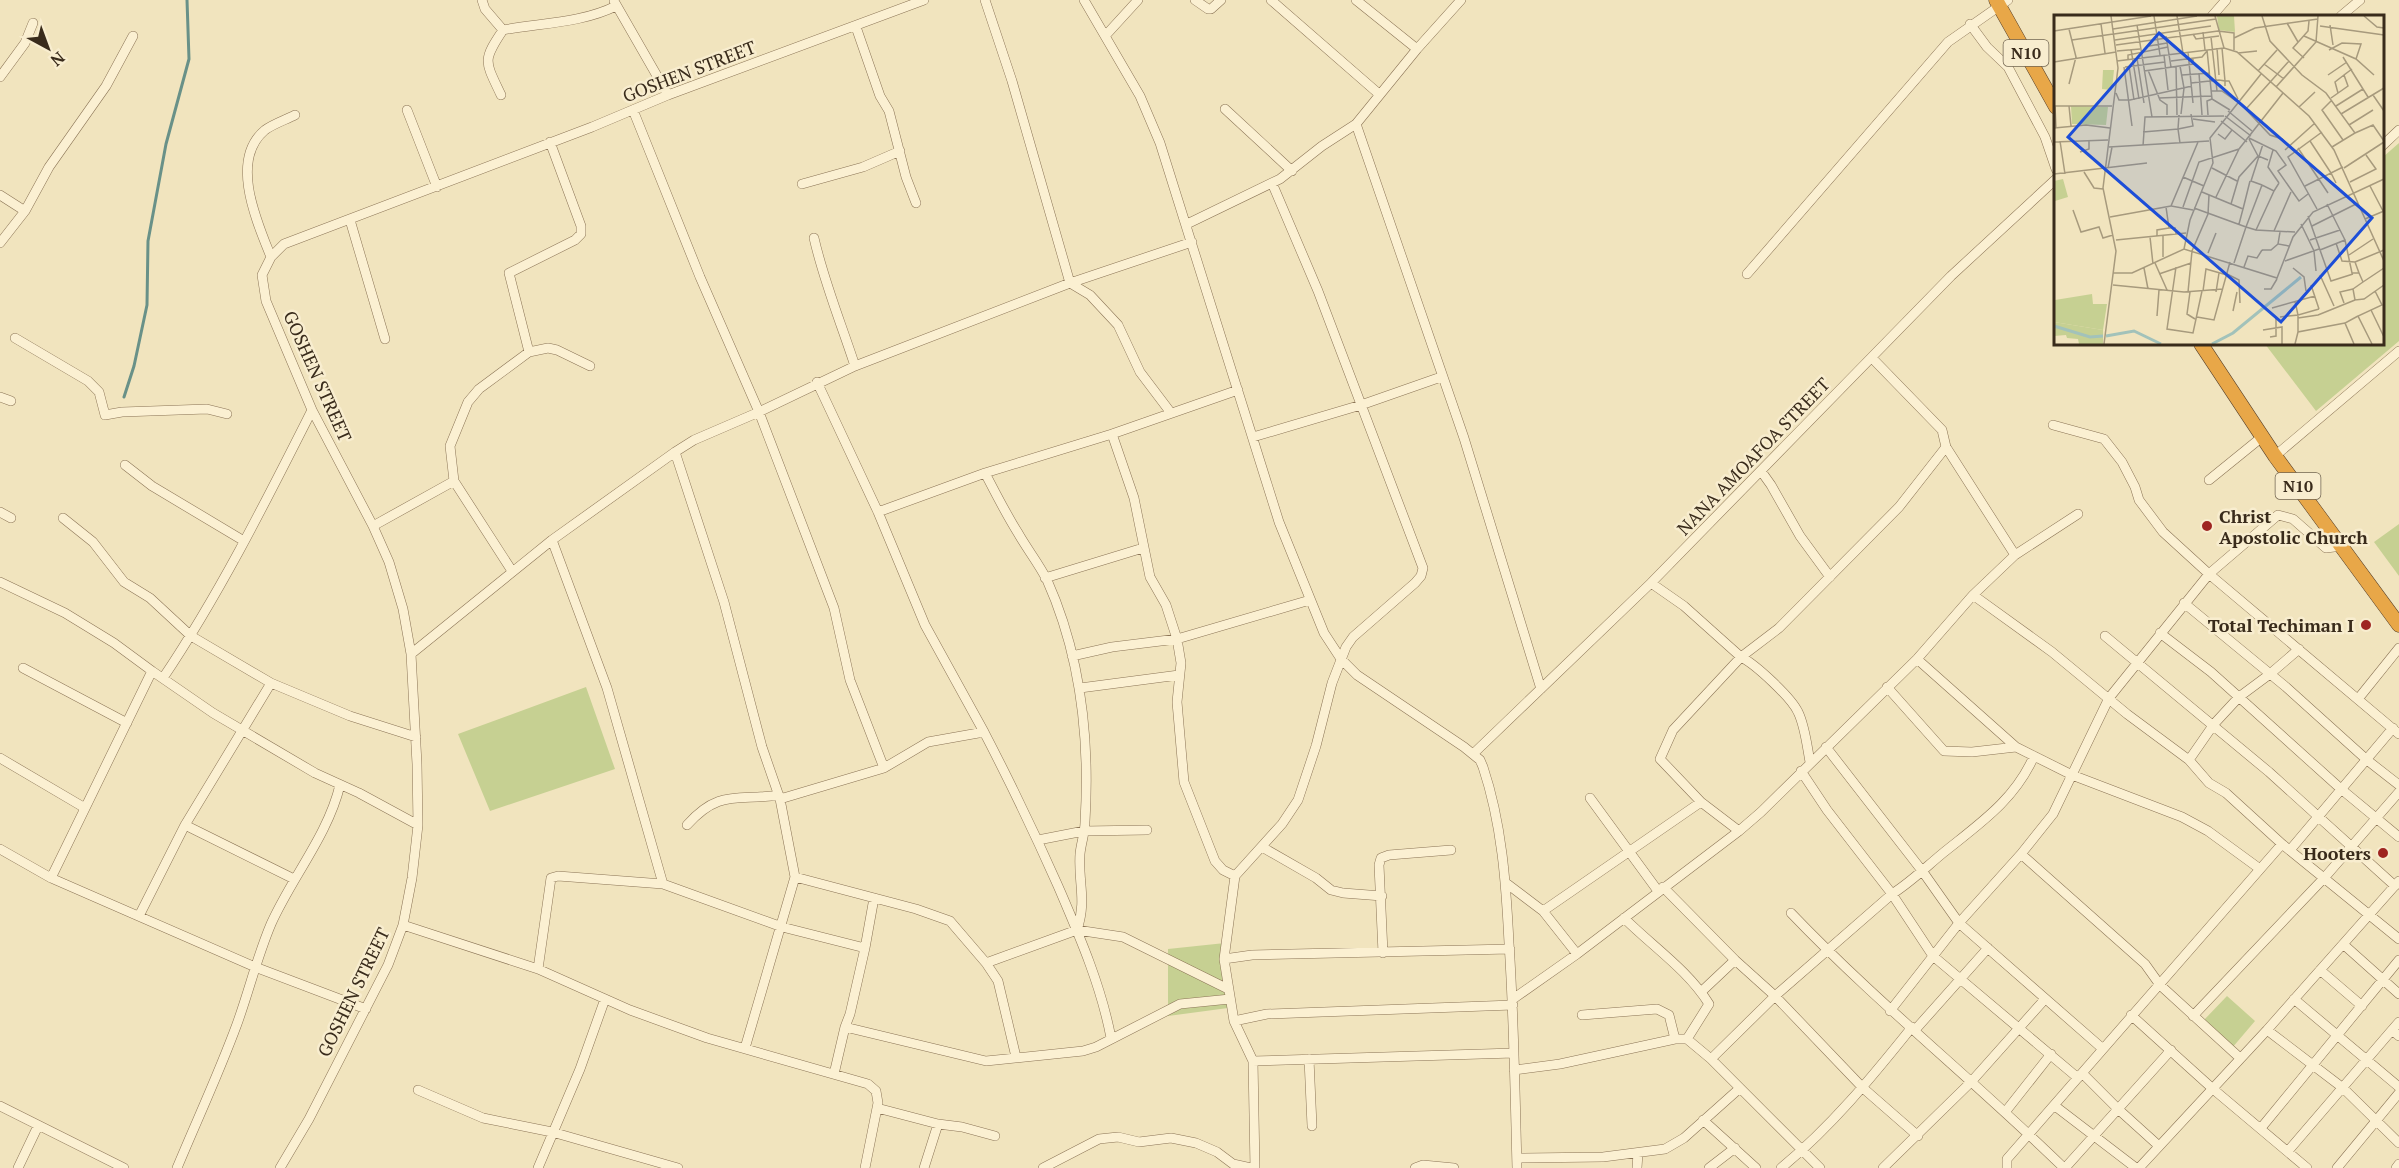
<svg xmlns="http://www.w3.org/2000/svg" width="2399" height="1168" font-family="'PT Serif',serif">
	<rect width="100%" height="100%" fill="#f1e4be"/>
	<path fill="#c6d092" d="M2399,143V341L2316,411L2265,344H2382L2383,157Z
		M2399,524V576L2374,542Z
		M586,687L615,769L490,811L458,734Z
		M1225,943L1228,1008L1168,1016V949Z
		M2227,996L2255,1021L2232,1048L2204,1020Z"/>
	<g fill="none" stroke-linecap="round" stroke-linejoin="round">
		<path stroke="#699188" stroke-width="3" d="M124,397L134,366L147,305L148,241L166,144L189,59L187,0"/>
		<g stroke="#8b7456" stroke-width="10">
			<path id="minor" d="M482,0L485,9L503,30C541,23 582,23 616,6
				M985,0L1012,81L1070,283L1090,295L1118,325L1140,372L1171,413
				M1084,0L1140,96L1160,143L1279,522L1324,633L1341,659L1357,675L1464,747L1480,760L1483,767C1502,824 1506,883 1509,943C1514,1018 1515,1093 1517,1168
				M1195,0L1208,9H1211L1221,0
				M1271,0L1379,94
				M1356,0L1417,49
				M614,1L668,95
				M2212,16L2226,0
				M2341,16L2360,0
				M1970,24L1987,47L2008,67L2045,137L2056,169
				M856,27L880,96L889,111L906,177L916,203
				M1106,35L1138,0
				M0,77L25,43L33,23
				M501,95C485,61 482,61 503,30
				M1225,109L1292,171
				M407,110L437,187
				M633,110L700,277L759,412L855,366L1070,283L1192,242
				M1356,124L1417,49L1461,0
				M2382,146L2399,130
				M802,184L863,167L900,151
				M0,195L25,211
				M350,220L385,339
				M1187,224L1280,179L1322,146L1356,124L1464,438L1541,689
				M814,238C824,282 841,323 855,366
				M0,243L25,211L49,167L106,86L133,36
				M271,257C257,222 229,160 265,130C273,124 285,120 295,115
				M1747,274L1948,42L2008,0
				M15,338L88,381L99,392L105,415L122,412L207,409L227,414
				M529,352L509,273L575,240L581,234V226L550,142
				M817,382L878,512L985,473L1112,434L1238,390
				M0,397L11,401
				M2053,425L2104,439L2122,462L2135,487L2139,500L2163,532L2209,574L2399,734
				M1112,434L1134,498L1150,577L1166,605L1177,639L1181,663L1177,702L1184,782L1215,861L1223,870L1235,876
				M1253,437L1361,405L1441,377
				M675,452L694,440L759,412L834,608L850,680L884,768L780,799L795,877
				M2275,456L2399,351
				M125,465L152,486L244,541
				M1761,471L1771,485L1800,536L1830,577
				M985,473C996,494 1006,514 1018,533C1027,549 1039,564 1047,580C1081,656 1090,739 1085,822C1085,833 1081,843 1080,854C1078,883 1087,900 1077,930
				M2209,480L2262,437
				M454,481L450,446L468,402L479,389L529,352L548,348L557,350L590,366
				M0,512L11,518
				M878,512L925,625L984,732
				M63,518L93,542L124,582L150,598L191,636L271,683L350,716L416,737
				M373,526L454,481L512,571
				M2015,555L2078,514
				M1045,578L1143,548
				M0,582L65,613L114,643L152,671
				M1651,583L1684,606L1741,657L1779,628L1899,507L1946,447
				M1973,595L2052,652L2127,714L2189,760L2209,783L2226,793L2282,844L2399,939
				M2184,603L2286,687L2367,760L2399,785
				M2160,633L2211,672L2341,789L2399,837
				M2105,636L2269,772L2395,886
				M411,654L552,540
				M1072,656L1112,647L1177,639L1310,600
				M1917,659L2016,747
				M23,668L127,723
				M163,678C220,593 266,501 312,410
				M1887,687L1944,751L1972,752L2016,747L2072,775L2182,817L2208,831L2260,869
				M1080,688L1179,675
				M2358,699L2399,648
				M1826,747L1923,872L1959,923L2103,1049
				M1473,754L1651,583L1951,276L2056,179
				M0,758L85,808
				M2189,760L2214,724L2239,697L2270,674L2299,649
				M884,768L928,742L984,732C1010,782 1035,834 1058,886C1079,935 1101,985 1111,1038
				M1801,771L1827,810L1892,894L1933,956L2078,1078
				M1590,798L1658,891
				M185,825L294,879
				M687,825C719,789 737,801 779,795
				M1739,831L1701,802L1660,759L1673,730L1741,657C1755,664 1791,697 1798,712C1805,726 1807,746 1810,762
				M1038,840L1084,831L1147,830
				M1262,847L1316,878L1331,890L1343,893L1382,896
				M0,849L51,878
				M2290,850L2393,728
				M2021,854L2145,964L2160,985L2240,1058
				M1506,883L1543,911L1577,954
				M663,884L607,688L552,540L675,452L724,602L762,747L780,799
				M1663,887L1735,960L1775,996L1863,1088L1918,1136
				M1543,911L1701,802
				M1791,913C1877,1003 1975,1081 2064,1168
				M139,916L185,825L271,683
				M1624,918C1652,946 1688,970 1709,1004L1687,1039
				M403,925L538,969L630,1010L707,1038L868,1084L876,1091L878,1103L865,1168
				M2343,944L2399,994
				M865,948L874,898
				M1383,953L1379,865L1381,858L1389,855L1451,850
				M1224,959L1252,955L1510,949
				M986,963L1077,930L1123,937L1228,989
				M538,969L551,878L558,876L663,884L782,927L865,948L850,1014L845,1027L986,1061L1083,1051L1096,1047L1180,1004L1230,999
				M2320,970L2362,1006
				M1701,992L1735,960
				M1513,999L1577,954L1739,831L1761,812L1917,659L1973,595L2015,555L1946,447L1942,430L1872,358
				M2294,999L2399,1087
				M366,1009L255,967L51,878L152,671L213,713L315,773L359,793L418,825
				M1890,1011L1959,923L2021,854L2053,814L2109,698L2209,574L2278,515L2293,519L2326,548L2342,546
				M1582,1015L1657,1009L1669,1015L1675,1039
				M2131,1015L2213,1089L2307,1168
				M2193,1016L2325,877L2399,792
				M1234,1021L1267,1014L1513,1005
				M2399,1022L2392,1030L2399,1036
				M1915,1030L1988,948
				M2267,1030L2343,1088L2399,1143
				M745,1048L795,877L916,909L950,921L986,963L998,981L1016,1057
				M1309,1059L1312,1126
				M1711,1059L1775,996L1892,894C1911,882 1926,867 1943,853C1979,824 2015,800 2034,756
				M1253,1061L1514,1053
				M1514,1070L1560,1064L1675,1039H1687L1711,1059L1820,1168
				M2082,1073L2118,1109L2159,1146
				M834,1074L845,1027
				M418,1090L483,1118L552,1132L678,1168
				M0,1106L124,1168
				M2055,1106L2136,1168
				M877,1108L938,1124L962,1127L995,1136
				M2006,1111L2051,1054
				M1703,1120L1756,1168
				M2261,1128L2399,960
				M2288,1151L2392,1030
				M1517,1158L1603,1157L1665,1149L1684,1138L1740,1088
				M18,1168L38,1126
				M177,1168C197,1120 219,1073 237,1024C249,991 257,957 271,924C292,877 328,835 340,785
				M280,1168L309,1119L388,965L403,925L412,878L418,825L417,764L411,654L403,609L389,562L373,526L312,410L266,301L262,275L271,257L284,244L592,127L668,95L924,0
				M538,1168L580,1069L605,999
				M924,1168L938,1124
				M1043,1168L1099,1139L1118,1137L1139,1142L1171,1138L1196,1143L1217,1152L1233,1164L1251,1168
				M1255,1168L1253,1061L1234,1021L1224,959L1235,876L1282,824L1298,800L1316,746L1332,683L1346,647L1353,637L1415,583L1421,576L1423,568L1318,291L1272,183
				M1415,1168L1423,1165L1454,1168
				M1637,1168L1638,1153
				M1709,1168L1735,1148
				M1781,1168C1831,1127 1872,1077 1912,1027
				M1883,1168L1971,1082L2045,999
				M2007,1168V1159L2282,844
				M2065,1168L2171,1050
				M2139,1168L2267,1030L2399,881
				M2337,1168L2399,1093
				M2396,1168L2399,1164"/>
		</g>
		<g stroke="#58412b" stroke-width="15">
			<path id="highway" d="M1996,0L2056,107
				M2201,344L2275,456L2399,625"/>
		</g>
		<use href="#minor" stroke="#fbf0d2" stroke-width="9"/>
		<use href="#highway" stroke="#e8a748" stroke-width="14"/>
	</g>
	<g fill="#9e2521" stroke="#f8edcf" stroke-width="2">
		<circle cx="2207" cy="526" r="6"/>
		<circle cx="2366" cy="625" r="6"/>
		<circle cx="2383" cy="853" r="6"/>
	</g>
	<g text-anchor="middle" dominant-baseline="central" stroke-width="5" stroke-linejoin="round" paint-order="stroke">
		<g fill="#f8edcf" stroke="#726551" stroke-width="1.5">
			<rect x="2003.5" y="40" width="45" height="26" rx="4.5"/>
			<rect x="2275.5" y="473" width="45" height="26" rx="4.5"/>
		</g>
		<g font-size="16" font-weight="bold" fill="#392b1b">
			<text x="2026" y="53">N10</text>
			<text x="2298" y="486">N10</text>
		</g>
		<g font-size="18" fill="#392b1b" stroke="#f8edcf">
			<text transform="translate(689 71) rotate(-21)">GOSHEN STREET</text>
			<text transform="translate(318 376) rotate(66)">GOSHEN STREET</text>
			<text transform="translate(1753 456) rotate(-46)">NANA AMOAFOA STREET</text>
			<text transform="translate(353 992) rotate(-64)">GOSHEN STREET</text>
		</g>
		<g font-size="18" font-weight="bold" fill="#392b1b" stroke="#f8edcf" text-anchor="end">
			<text x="2219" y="516" text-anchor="start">Christ<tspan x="2219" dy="21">Apostolic Church</tspan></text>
			<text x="2354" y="625">Total Techiman I</text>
			<text x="2371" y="853">Hooters</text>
		</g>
	</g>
	<g transform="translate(2054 15)">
		<rect width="330" height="330" fill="#f1e4be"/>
		<path d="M38,279L39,289H53L49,315L0,307V281L1,285Z" fill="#c6d092"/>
		<path d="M0,307L49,315V329H25L24,324L13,323L12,320L0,321Z" fill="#c6d092"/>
		<path d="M163,1H180L181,17L165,15ZM49,55H60L58,75L48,74ZM17,91L54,92L52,110L18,109ZM9,164L14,182L1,186L0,166Z" fill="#c6d092"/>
		<path fill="none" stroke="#a2c2ba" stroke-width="3" d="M0,311L36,322L49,321M52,321L80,316L107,329M158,329L179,318L247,262"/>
		<path fill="none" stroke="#a79a7d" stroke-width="1.5" d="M100,1L106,40M123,1L129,38M161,1L170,33M208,1L216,26L248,60L272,78L301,118L278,132M310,1L323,12L330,13M233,8L244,27M47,9L51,38M83,10L98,102M276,10L279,30M266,11L330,20M15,14L22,42L15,69M59,14L143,1M0,16L97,1M149,17L151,35M60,19L162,4M139,19L142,24L165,21M112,21L117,52M250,21L302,44L320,60M157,22L163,76M180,23L201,13L264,4M18,25L59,19M61,25L157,11M62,30L164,16L180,18V35M95,31L113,28M163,33L165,60M168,33L171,66H175L184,84M77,34L85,84M153,35L158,84L176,95M275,35L288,28L307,29L302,44M63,36L86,34M134,37L139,88M184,38L203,36M110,40L114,75M289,42L314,82M83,43L90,88M250,43L239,33L254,16L255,6M74,45V40L114,32M63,46L170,33L183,37L255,101L280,135L330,246M117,46L148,42L153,36M0,47L62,37M210,49L230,64M75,51L80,85M122,51L123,100M126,51L130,73L127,99M70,52L78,111M71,52L111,47M94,55L106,85L113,90V100M90,56L139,49V43M204,56L223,35M145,58L148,100M128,60L156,58M274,60L293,47M137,68L165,65L171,66V71M222,72L262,27L264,1M157,76H168L182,86M62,78L65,85H76L138,71M284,78L281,67L290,60M319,80L330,96M105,83L157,81M277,83L294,71L290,60L298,54M183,85L216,120L228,124L236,132M278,85L268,95L289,125M0,91H58M1,91L2,113M15,91L17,111M282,91L309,74M245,92L261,77M192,94L235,46M174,96L198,116M287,99L330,73M125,100L124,114L139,111L137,99M154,100L153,86L158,84M171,101L197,121M139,104L161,107M167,106L193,127M295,110L319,95M0,113L32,110L56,113M89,117L124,114L126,128M301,118L319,110L330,126M164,119L171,124L178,115M195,123L222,136L232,150L224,156L245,186L254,179M195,124L204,141L214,145M6,126L11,159M256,126L277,158L289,152M0,127L54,125M89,131L91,102L170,101M55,132L155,126M244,133L274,178M219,135L214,152L225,168M231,135L261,108M26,137L35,134V125M54,153L58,132M158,153L183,166M290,153L330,127M30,157L40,173L49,174M0,159L93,148M129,162L150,171M296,167L322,154L312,140M208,170L197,166L209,129M251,171L277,158L282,168M316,171L329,196M220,176L202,215L220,216L237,177M148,177L189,194L185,209M162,182L185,134M177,189L185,162L204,141M112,192L115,213M129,192L145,147L185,134L229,78M140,193L192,212L180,248M189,194L196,166M263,194L234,142L268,117M19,195L27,217L45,212L49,223L59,220M139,195L117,191L144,127M254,201L266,235L291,225L273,189M56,202L117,191M311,204L330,196M247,209L260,236L262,256M258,211L304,188M202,215L192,212L208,170L220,176L225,168M220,216L241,217M226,217L224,229L235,231M103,221V215L115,213H121L122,219M109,221V242M96,222L99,249M62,225L132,218M256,225L286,215M291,225L298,258H305L309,267L330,253M282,228L288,246L301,247M130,234L136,205L159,148L156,123L207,59M208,235H217L224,229M266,235L277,266L299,259M154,238L162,218M295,240L319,224M231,246L265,234M101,248L113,275M122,252L113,314L139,318L148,276M190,252L194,241L203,243L208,235M90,253L94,274M239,253L250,262L252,276M59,258H78L130,234L223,263L239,222L259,197L330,164M305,258L301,247L330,235M105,259L137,248M173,259L185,265L186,288M266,260L280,291M309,267L299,274L301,285L310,284L330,270M59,270L130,277L169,274M257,270L265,294M210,274H217L223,264M149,276L152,254L173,260M134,277L138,236L154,199L155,180M136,277L133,299L141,304M162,277L165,258M290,288L286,277L299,274M218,293L261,281M317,295L330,322M179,296L183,277M103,301L105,275M143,302L160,305L176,247M226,302L244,300L241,286M244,303L264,300L301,285M209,315L228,312V329M244,317V300L265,294M216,322L222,321V302M50,329L62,236L49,173L64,53L57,1M241,329L244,317L291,308M300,329L291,308L304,301M318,329L304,301L328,290L321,276"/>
		<path fill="#1d4ed8" fill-opacity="0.15" stroke="#1d4ed8" stroke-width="3" d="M105,18L318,203L227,307L14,122Z"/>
		<rect width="330" height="330" fill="none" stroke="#392b1b" stroke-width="3"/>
	</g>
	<g transform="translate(48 48) rotate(139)" stroke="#f8edcf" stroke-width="4.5" paint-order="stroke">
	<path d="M0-4.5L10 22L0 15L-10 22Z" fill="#392b1b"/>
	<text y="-9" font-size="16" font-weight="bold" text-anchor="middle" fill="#392b1b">N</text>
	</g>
</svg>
